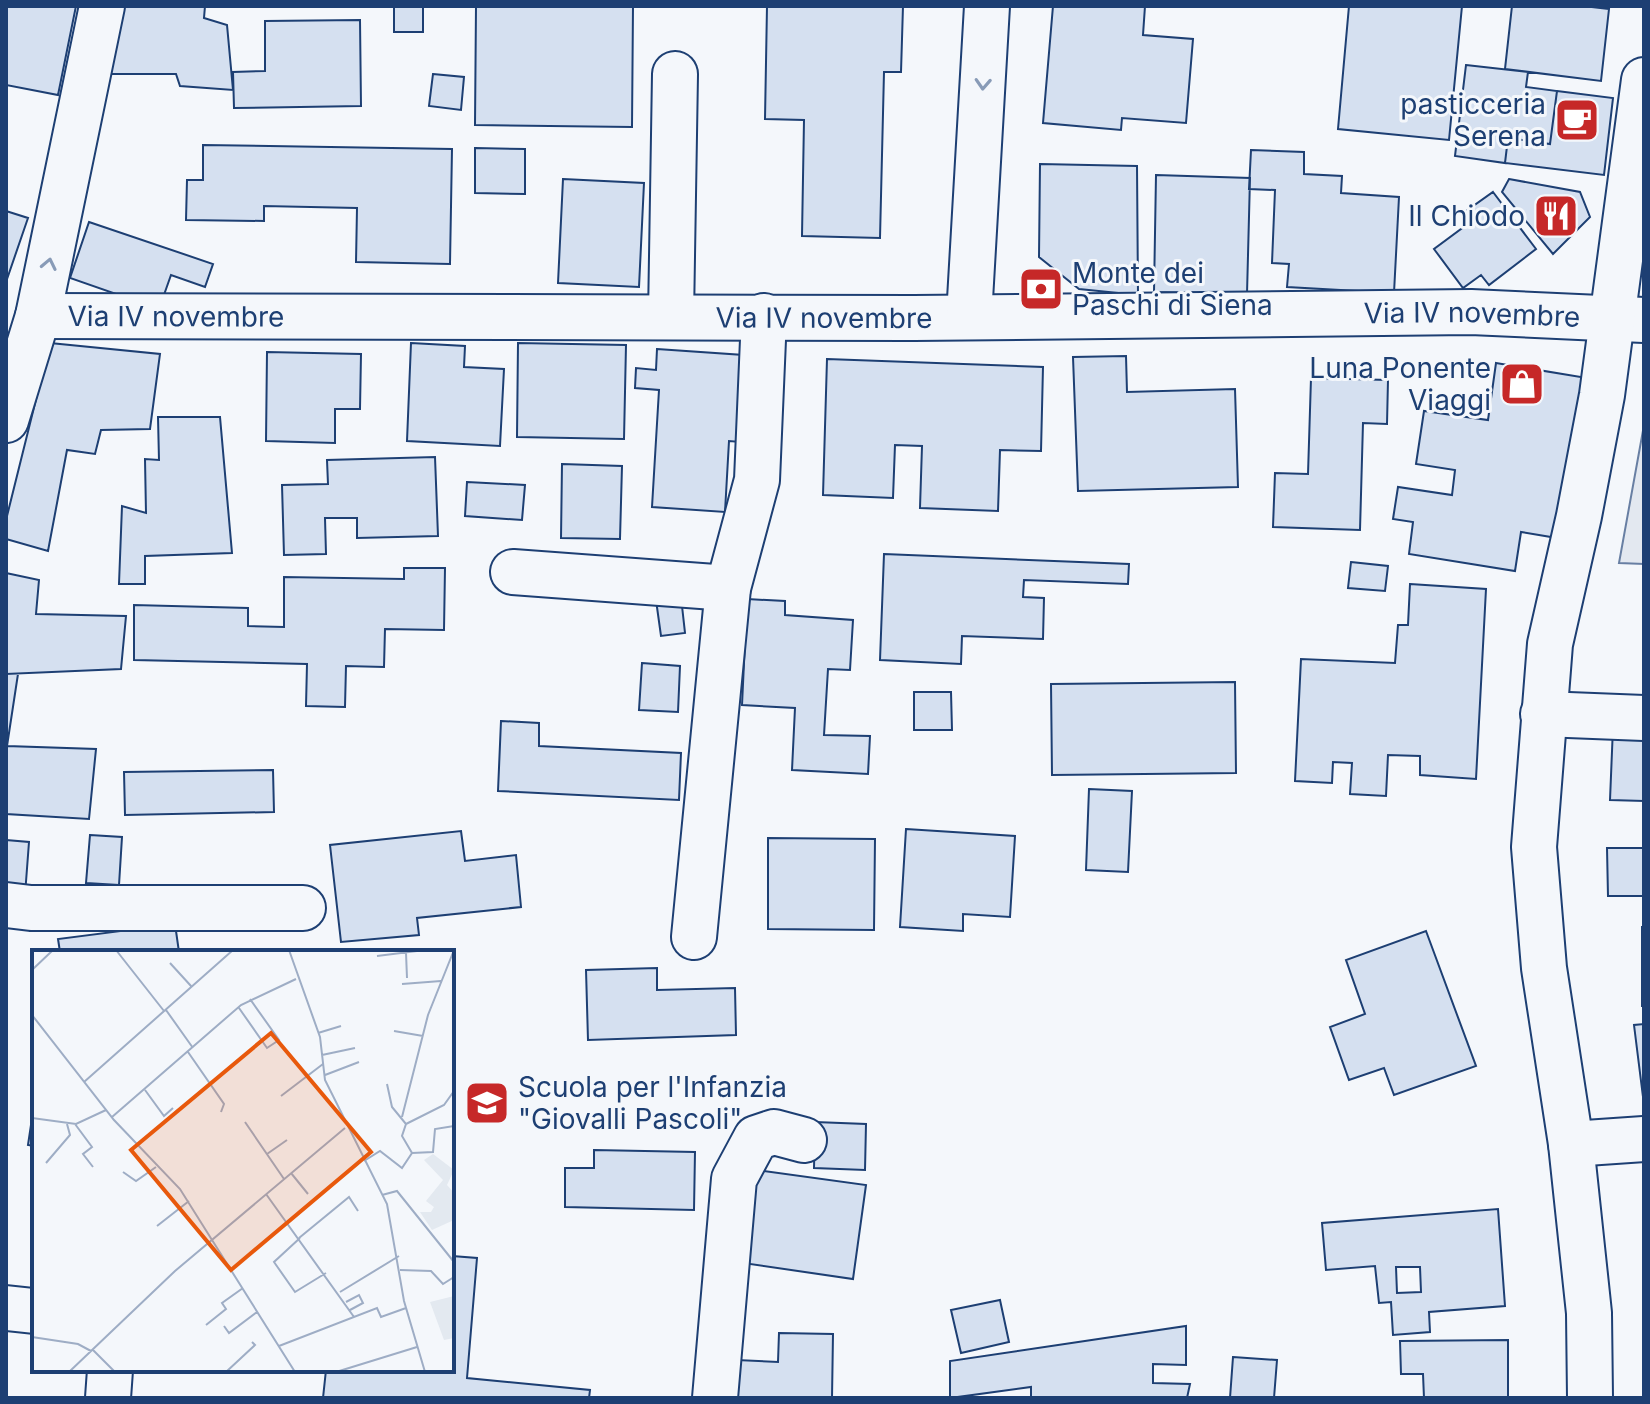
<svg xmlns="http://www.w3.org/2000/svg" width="1650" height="1404" font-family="Inter,sans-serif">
	<rect width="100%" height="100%" fill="#f4f7fb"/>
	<path fill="#e3e8f0" stroke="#687fa3" stroke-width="2" d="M1644,425V564L1619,563Z"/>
	<path fill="#d5e0f0" stroke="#1d3f73" stroke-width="2" fill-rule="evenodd" d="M6,6H76L58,95L6,85Z
		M116,6H205L204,18L227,25L233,90L180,86L176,74H110Z
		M374,6H423V32H394V7Z
		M476,6H633L632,127L475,125Z
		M767,6H903L901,72H884L880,238L802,236L804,120L765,119Z
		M1053,6H1145L1143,35L1193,39L1186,123L1122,118L1121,130L1043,123Z
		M1349,6H1462L1449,140L1338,129Z
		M1512,6H1583L1609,9L1601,81L1505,69Z
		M360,20L361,106L234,108L233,72L265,71V21Z
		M1466,65L1528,72L1526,87L1557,91L1550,144L1508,138L1505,163L1455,156Z
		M433,74L464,77L461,110L429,106Z
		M1557,91L1613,98L1604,175L1505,163L1508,138L1550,144Z
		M203,145L452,149L450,264L356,262L357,208L264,206V221L186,220L187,180H203Z
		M475,148L525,149V194L475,193Z
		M1251,150L1304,152V174L1342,176L1341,193L1399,197L1394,293L1287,287L1289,264L1272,263L1275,190L1249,189Z
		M1040,164L1137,166L1138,295L1079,289L1039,257Z
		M1156,175L1250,178L1247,294L1154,292Z
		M563,179L644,183L639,287L558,283Z
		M1509,179L1580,192L1590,217L1553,254L1502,192Z
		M1493,192L1536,249L1489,285L1481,275L1463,288L1434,249L1469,223L1462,214Z
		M6,211L28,218L6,282Z
		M89,222L213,264L205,287L171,275L159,309L70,278Z
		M50,343L160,354L150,429L101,430L95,454L67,450L48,551L6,539V520Z
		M411,343L465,346L464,367L504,369L500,446L407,441Z
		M518,343L626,345L624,439L517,437Z
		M657,349L758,356L753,443L729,441L725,512L652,507L659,390L635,388L636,368L656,370Z
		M267,352L361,354L360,409H335V443L266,441Z
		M1126,356L1127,392L1235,389L1238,487L1078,491L1073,357Z
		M827,359L1043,367L1041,451L1000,450L998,511L920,508L922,446L895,445L893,498L823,495Z
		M1496,363L1587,378L1563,539L1521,532L1515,571L1409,554L1413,522L1393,519L1398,487L1452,495L1455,470L1416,464L1424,411L1488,420Z
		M1311,378L1388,380L1387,424L1363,423L1360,530L1273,527L1275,473L1308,474Z
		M158,417H220L232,553L145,556V584H119L122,506L146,513L145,459L159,460Z
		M435,457L438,536L357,538V518H325L326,554L284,555L282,485L328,484L327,460Z
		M562,464L622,466L620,539L561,538Z
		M467,482L525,485L522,520L465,516Z
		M884,554L1129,564L1128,584L1024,580L1023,597L1044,598L1043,639L962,636L961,664L880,660Z
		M1351,562L1388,566L1385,591L1348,588Z
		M404,568H445L444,630L385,629L384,667L346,666L345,707L306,706L307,664L134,660V605L248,608V626L284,627V577L404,579Z
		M6,573L39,580L36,614L126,616L121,669L6,674Z
		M1410,584L1486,589L1476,779L1420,775V756L1388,755L1386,796L1350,794L1352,763L1333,762L1332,783L1295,781L1301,659L1395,663L1398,625H1408Z
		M681,597L685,633L661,636L656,600Z
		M747,599L785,601V615L853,620L850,670L828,669L824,735L870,736L868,774L792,770L795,708L742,705Z
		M642,663L680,666L678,712L639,710Z
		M6,674H18L7,746L96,749L89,819L6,814Z
		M1235,682L1236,773L1052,775L1051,684Z
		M914,692H951L952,730H914Z
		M501,721L539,723V746L681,753L679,800L498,791Z
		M1613,727L1644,728V801L1610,800Z
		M273,770L274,812L125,815L124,772Z
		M1089,789L1132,791L1128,872L1086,870Z
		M906,829L1015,836L1010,917L963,914V931L900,927Z
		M461,831L465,861L516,855L521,907L417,918L419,935L341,942L330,845Z
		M90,835L122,837L119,885L86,883Z
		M768,838L875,839L874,930L768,929Z
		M6,840L29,842L25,895L6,894Z
		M1607,848H1644V896H1608Z
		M175,924L179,952H60L58,939Z
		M1642,927H1644V1006H1642Z
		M1426,931L1476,1066L1394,1095L1384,1068L1349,1080L1330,1027L1365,1014L1346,960Z
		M657,968V990L735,988L736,1035L588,1040L586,970Z
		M1644,1024V1105L1634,1025Z
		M34,1105V1146L28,1145Z
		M815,1122L866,1124L865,1170L814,1168Z
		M594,1150L695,1152L694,1210L565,1207V1168H594Z
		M757,1170L866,1185L853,1279L743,1263Z
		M1498,1209L1505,1306L1429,1312L1430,1332L1393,1335L1391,1302L1379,1303L1375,1266L1326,1270L1322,1223ZM1396,1267H1420L1421,1292L1397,1293Z
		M452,1256L477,1258L467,1378L590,1390L589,1398H323L326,1370H452Z
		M1000,1300L1009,1342L961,1353L951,1310Z
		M1186,1326V1365L1153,1364V1383L1190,1384L1187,1398H1031V1387L950,1398V1361Z
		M779,1333L833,1334L832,1398H736L737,1360L778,1362Z
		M1508,1340V1398H1424L1423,1374H1401L1400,1341Z
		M1233,1357L1277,1360L1274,1398H1230Z"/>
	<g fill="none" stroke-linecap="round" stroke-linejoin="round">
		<g stroke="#1d3f73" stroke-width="48">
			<g id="minor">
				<path id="s1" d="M38,316L914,318L1471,312L1644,320"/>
				<path d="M671,317L675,74"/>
				<path d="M969,317L987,6"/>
				<path d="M6,420L38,316L102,6"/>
				<path d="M513,572L728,588"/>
				<path d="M1543,714L1644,718"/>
				<path d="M6,905L31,908H303"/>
				<path d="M694,937L728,588L757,480L764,316"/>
				<path d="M1571,1144L1644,1139"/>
				<path d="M6,1308L34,1311"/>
				<path d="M108,1398L110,1370"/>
				<path d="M715,1398L734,1179L756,1138L774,1132L804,1140"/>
			</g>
		</g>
		<g stroke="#1d3f73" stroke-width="48">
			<path id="major" d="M1590,1398L1589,1313L1571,1144L1544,968L1534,847L1550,644L1579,516L1602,395L1644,80"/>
		</g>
		<use href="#minor" stroke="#f4f7fb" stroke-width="44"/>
		<use href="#major" stroke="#f4f7fb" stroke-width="44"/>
	</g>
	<defs><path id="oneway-chevron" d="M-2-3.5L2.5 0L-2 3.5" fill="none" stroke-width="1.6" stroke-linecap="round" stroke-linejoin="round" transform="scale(2)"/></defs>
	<g stroke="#889bb7">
		<use href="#oneway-chevron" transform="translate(983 84) rotate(93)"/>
		<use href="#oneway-chevron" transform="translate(49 264) rotate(-78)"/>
	</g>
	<defs>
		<g id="cafe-square" transform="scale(2.3)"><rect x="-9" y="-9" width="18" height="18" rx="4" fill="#c62828" stroke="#f4f7fb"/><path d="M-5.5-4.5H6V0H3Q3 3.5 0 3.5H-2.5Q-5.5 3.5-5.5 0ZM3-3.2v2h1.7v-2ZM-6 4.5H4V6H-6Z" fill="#fff"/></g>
		<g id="restaurant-square" transform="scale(2.3)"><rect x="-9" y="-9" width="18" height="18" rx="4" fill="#c62828" stroke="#f4f7fb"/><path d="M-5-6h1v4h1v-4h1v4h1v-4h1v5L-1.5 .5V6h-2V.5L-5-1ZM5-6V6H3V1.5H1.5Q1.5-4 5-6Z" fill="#fff"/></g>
		<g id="bank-square" transform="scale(2.3)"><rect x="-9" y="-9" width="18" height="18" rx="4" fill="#c62828" stroke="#f4f7fb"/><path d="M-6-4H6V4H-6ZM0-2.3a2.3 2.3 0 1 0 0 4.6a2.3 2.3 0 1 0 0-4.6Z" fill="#fff"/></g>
		<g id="shop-square" transform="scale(2.3)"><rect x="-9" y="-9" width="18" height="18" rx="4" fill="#c62828" stroke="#f4f7fb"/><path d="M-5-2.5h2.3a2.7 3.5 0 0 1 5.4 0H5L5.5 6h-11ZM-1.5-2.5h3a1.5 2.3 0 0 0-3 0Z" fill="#fff"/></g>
		<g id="school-square" transform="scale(2.3)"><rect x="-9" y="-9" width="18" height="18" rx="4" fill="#c62828" stroke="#f4f7fb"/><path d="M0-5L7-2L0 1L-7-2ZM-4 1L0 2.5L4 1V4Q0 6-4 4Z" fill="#fff"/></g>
	</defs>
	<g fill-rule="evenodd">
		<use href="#cafe-square" x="1577" y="120"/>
		<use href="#restaurant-square" x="1556" y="216"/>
		<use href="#bank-square" x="1041" y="289"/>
		<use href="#shop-square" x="1522" y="384"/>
		<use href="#school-square" x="487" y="1103"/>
	</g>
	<g text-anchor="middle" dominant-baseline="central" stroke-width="6" stroke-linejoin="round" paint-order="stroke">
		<g font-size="28" fill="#1d3f73" stroke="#f4f7fb" text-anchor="end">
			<text x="1546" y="104">pasticceria<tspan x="1546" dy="32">Serena</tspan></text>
			<text x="1525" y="216">Il Chiodo</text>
			<text x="1072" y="273" text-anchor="start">Monte dei<tspan x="1072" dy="32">Paschi di Siena</tspan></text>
			<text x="1491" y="368">Luna Ponente<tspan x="1491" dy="32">Viaggi</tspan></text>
			<text x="518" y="1087" text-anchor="start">Scuola per l'Infanzia<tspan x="518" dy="32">"Giovalli Pascoli"</tspan></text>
		</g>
		<g font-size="28" fill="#1d3f73" stroke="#f4f7fb">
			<text stroke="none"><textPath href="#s1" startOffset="138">Via IV novembre</textPath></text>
			<text stroke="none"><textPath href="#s1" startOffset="1434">Via IV novembre</textPath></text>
			<text stroke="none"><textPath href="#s1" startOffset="786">Via IV novembre</textPath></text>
		</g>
	</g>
	<g transform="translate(32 950)">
		<rect width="422" height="422" fill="#f4f7fb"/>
		<path d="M401,204L422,220L415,235L422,243V270L400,280L388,262H399L402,257L394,251L411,230L392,210ZM422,346V388L412,390L398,352Z" fill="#e3e9f0"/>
		<path fill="none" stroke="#9eadc5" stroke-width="2" d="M84,0L132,61M257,0L288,87L293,130L355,254L372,351L393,422M374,3L375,28M345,6L393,0M138,13L159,36M0,20L21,0M370,34L409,31M207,58L235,98L247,90L218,49M134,60L161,98M0,65L82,170L148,239L263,422M362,81L391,86M286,83L309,76M156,102L192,154L189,162M290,105L323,98M293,125L327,112M52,132L201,0M113,140L132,166L141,158M249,146L291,114M80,167L209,55L264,29M370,167L396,65L422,0M0,168L44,174L74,160M213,172L252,229M43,174L60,197L51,204L61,217M374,174L412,155L422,141M380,203L401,202L403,179L422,176M235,204L255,190M332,211L348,201L370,218L380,203L370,186L374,174L360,157L355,134M14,213L38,185L35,174M91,222L104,231L124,217M259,223L276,244M234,244L322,367M350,245L365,241L422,312M125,276L157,251M267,288L317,247L326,261M268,288L242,312L263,342L294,323M368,320L399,321L411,334L422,327M308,342L367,306M314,352L327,345L331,353L318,360M174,375L194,359L190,353L211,338M192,376L197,383L225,362M0,387L46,394L59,401M247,396L345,358L349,367L374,358M61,400L83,422M37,422L143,321L313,178M194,422L223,395L220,392M304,422L385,397"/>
		<path fill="#e8590c" fill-opacity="0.15" stroke="#e8590c" stroke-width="4" d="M239,83L339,202L199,320L99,200Z"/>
		<rect width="422" height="422" fill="none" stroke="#1d3f73" stroke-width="4"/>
	</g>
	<rect width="1650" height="1404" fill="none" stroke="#1d3f73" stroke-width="16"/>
</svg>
